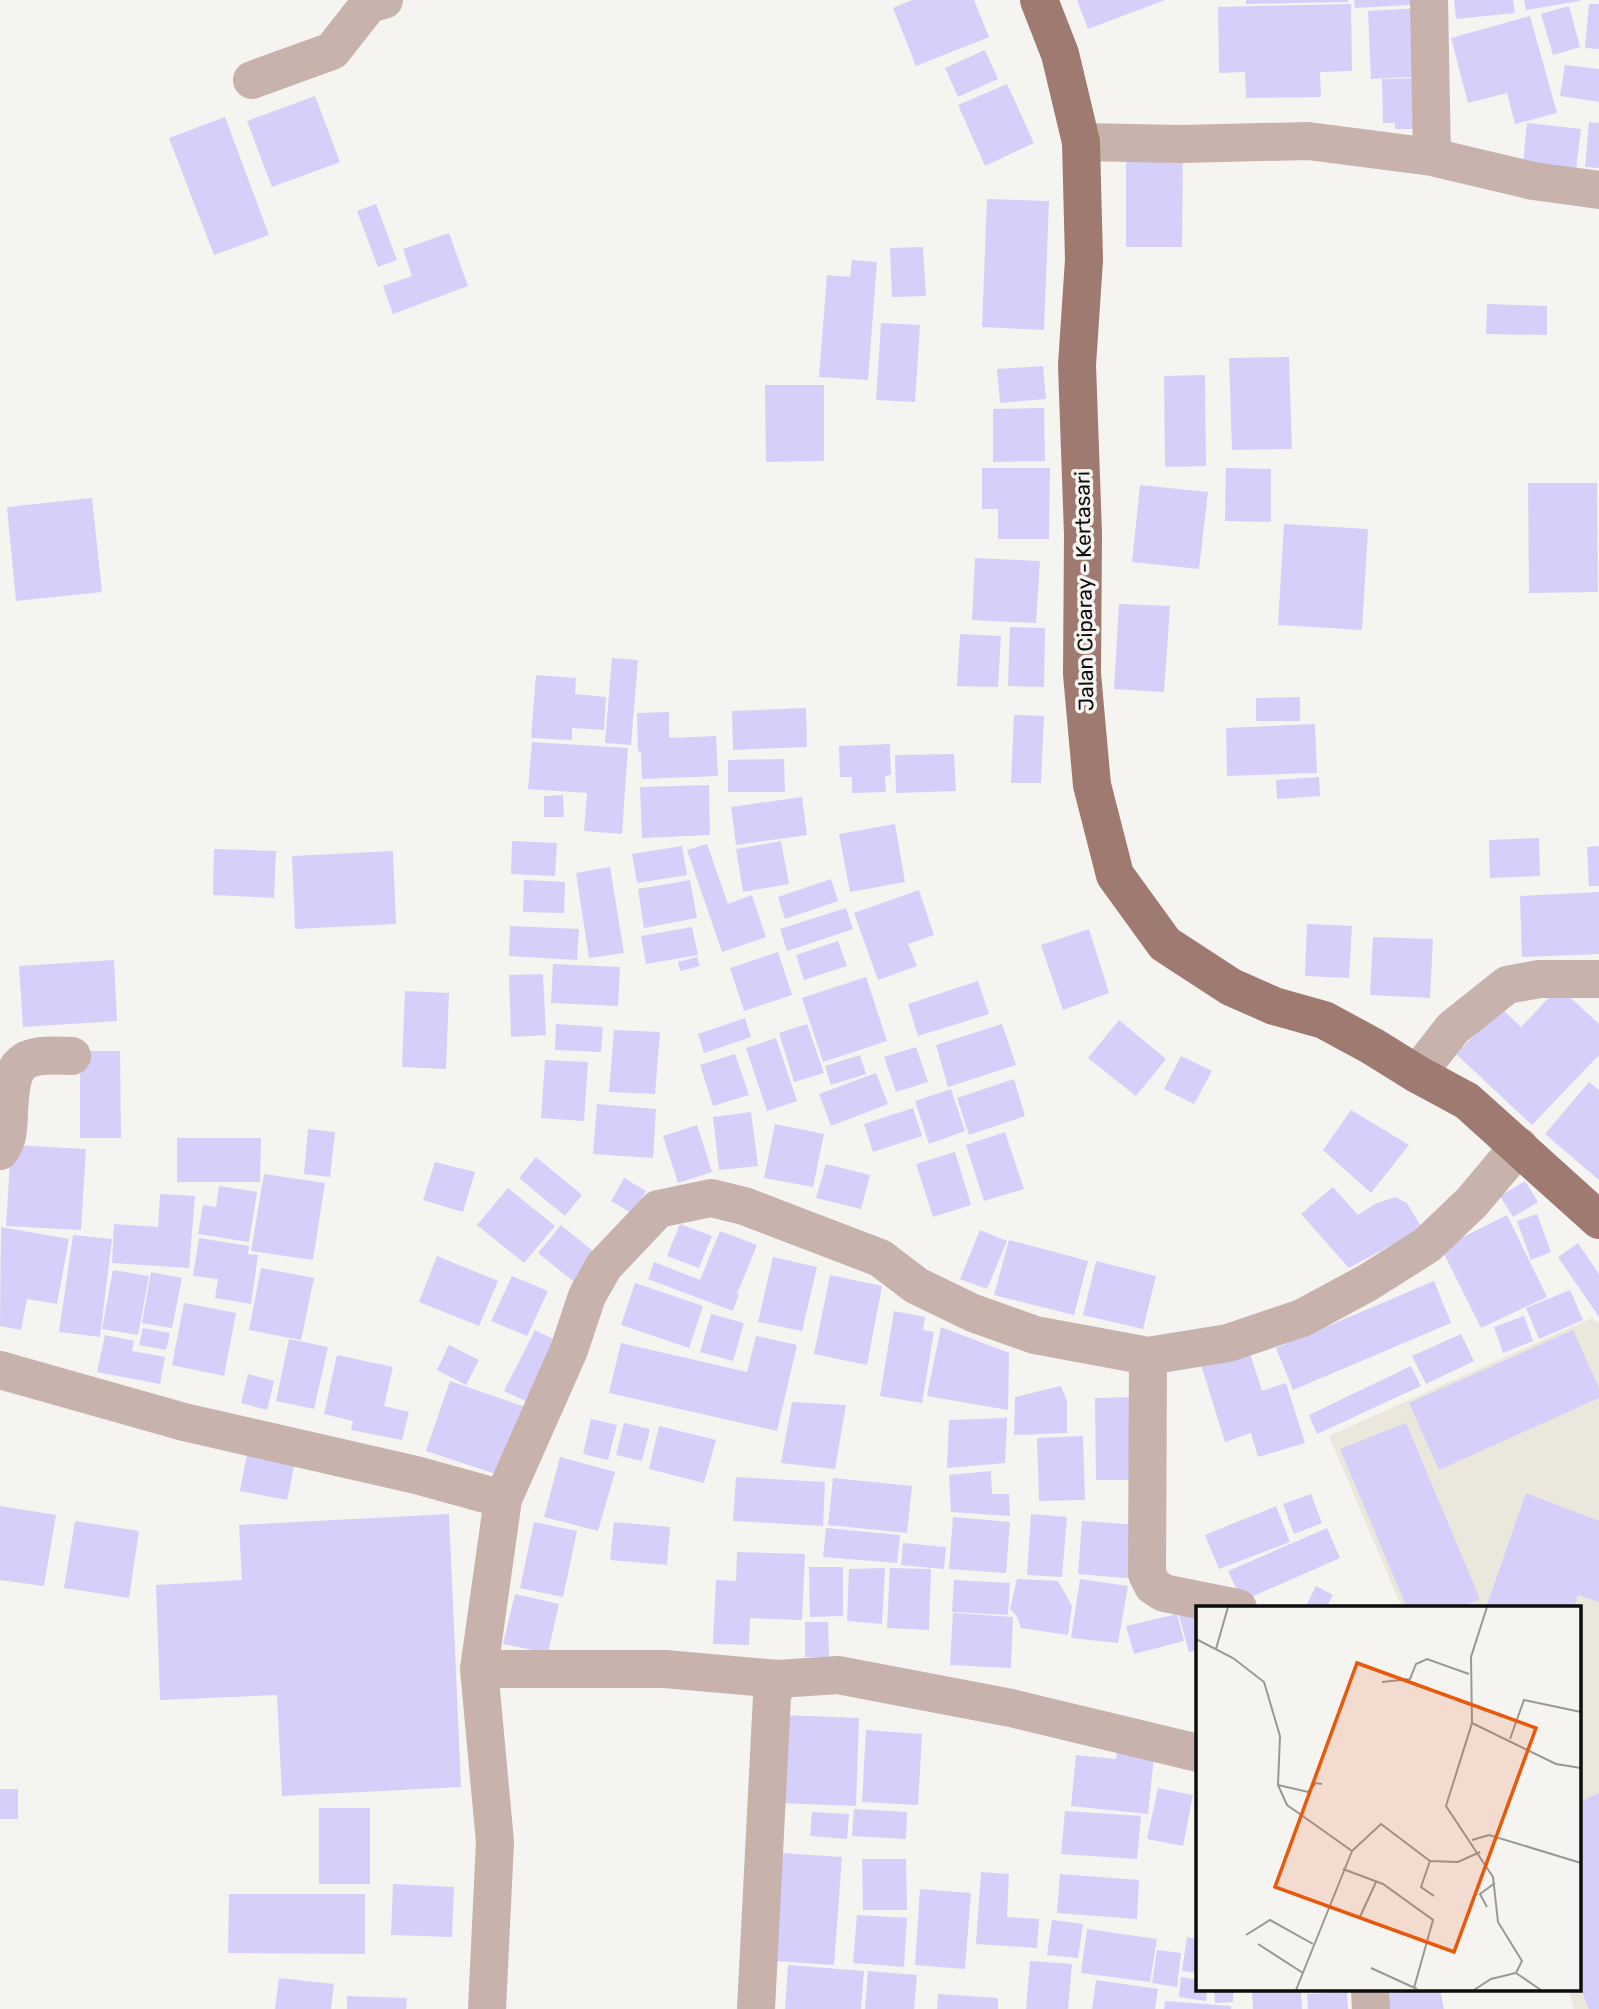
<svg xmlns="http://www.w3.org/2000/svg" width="1599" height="2009" font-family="Rubik,sans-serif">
	<rect width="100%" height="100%" fill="#f5f4f1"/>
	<path fill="#ebe7dd" d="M1592,1318L1599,1323V2009H1574L1569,1990H1580V1608H1402L1329,1436Z"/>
	<path fill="#d6cff9" d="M912,0H974L989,37L916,66L893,8Z
		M1077,0H1165L1088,29Z
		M1246,0H1348V2L1246,4Z
		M1354,0H1427L1424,4L1355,8Z
		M1454,0H1513L1515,13L1456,19Z
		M1524,0H1580V1L1526,10Z
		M1351,4L1352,71L1320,72L1321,97L1246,98L1245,72L1219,73L1218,7Z
		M1589,4H1599V49L1585,48Z
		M1569,6L1580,47L1553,55L1541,14Z
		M1422,8L1426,76L1371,79L1368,11Z
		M1530,16L1557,113L1515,124L1507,93L1468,103L1451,38Z
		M985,50L998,79L958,97L945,68Z
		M1565,65L1599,69V102L1560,96Z
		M1424,78L1426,129H1395V123H1383L1382,79Z
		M1007,84L1034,143L985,166L958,105Z
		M315,96L340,162L272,187L247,121Z
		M225,117L269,235L214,255L169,138Z
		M1589,122L1599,123V168L1585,167Z
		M1527,123L1581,129L1576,169L1523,163Z
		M1126,150H1183L1182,247H1126Z
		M987,199L1049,201L1044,330L982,327Z
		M376,204L397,260L378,267L357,211Z
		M449,233L468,286L393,314L383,286L412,276L403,249Z
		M923,247L926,296L892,297L890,248Z
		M852,260L877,262L868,380L819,377L827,275L850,277Z
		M1487,304L1547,306V335L1486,334Z
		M881,323L920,325L915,402L876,400Z
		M1289,357L1292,449L1232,450L1229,358Z
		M1043,366L1046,399L1000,403L997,369Z
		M1205,375L1206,466L1165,467L1164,376Z
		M765,385H824V461L766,462Z
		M1044,408L1045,461L993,462V409Z
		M982,468H1050L1049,539H998V509H982Z
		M1226,468L1271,469V522L1225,521Z
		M1528,483H1597L1598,592L1529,593Z
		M1140,485L1208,492L1199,569L1132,562Z
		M92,498L102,592L16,601L7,507Z
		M1284,524L1368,529L1362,630L1278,625Z
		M975,558L1040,561L1036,623L972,620Z
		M1119,604L1170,606L1164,692L1114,689Z
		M1010,627L1045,628L1044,687L1008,686Z
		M960,634L1001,636L998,687L957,686Z
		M612,658L638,660L631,745L605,743Z
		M536,675L576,678L575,694L606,697L604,730L572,728V740L531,738Z
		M1300,697V721H1256V698Z
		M806,708L807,747L733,750L732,711Z
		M669,712V738L716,736L718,776L642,779L641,752L638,751L637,713Z
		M1014,715L1044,716L1041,783H1011Z
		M1315,724L1317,773L1227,776L1226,728Z
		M532,742L628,748L622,834L584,831L587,793L528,789Z
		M890,744L891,775L885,776L886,792L852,793V777H840L839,746Z
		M954,754L956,791L896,793L895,755Z
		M784,759L785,792H728V760Z
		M1319,777L1320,796L1277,799L1276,780Z
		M709,785L710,835L642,838L640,787Z
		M563,795L564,817H544V796Z
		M802,797L807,835L736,845L731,807Z
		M895,824L905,882L850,892L839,834Z
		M1539,838L1540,876L1490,878L1489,840Z
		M512,841L557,843L555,876L511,874Z
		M781,841L789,884L743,892L736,849Z
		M707,844L728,904L752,895L766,937L722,952L687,850Z
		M682,846L687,875L637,883L632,854Z
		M1599,846V886H1589L1587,847Z
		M214,849L276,851L274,898L213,895Z
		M393,851L396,924L295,929L292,856Z
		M610,867L624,953L589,958L576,873Z
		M831,879L838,901L785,919L778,897Z
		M524,880L565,882L564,913L523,912Z
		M690,880L697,918L644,928L638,889Z
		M919,890L934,935L908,944L917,966L878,980L854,913Z
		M1599,892V954L1522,957L1520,896Z
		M846,908L853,929L787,951L780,929Z
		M1307,924L1352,926L1349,978L1305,976Z
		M510,926L579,929L577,960L509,956Z
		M692,927L698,955L646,964L641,936Z
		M1089,929L1109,993L1063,1010L1041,945Z
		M1373,937L1433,939L1430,998L1370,995Z
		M838,941L847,966L804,980L796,955Z
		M778,952L792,995L744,1011L730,968Z
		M697,957L700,966L680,971L678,962Z
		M114,960L117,1021L23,1027L19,966Z
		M553,964L620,967L618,1006L551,1003Z
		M543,974L546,1035L511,1037L509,975Z
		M866,977L887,1041L823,1062L802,998Z
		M978,981L989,1014L918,1036L908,1004Z
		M1559,987L1599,1024V1055L1532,1125L1456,1054L1501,1008L1521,1027Z
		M405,991L449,993L446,1069L402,1067Z
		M745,1018L751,1037L704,1053L698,1034Z
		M1119,1020L1166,1059L1136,1096L1088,1058Z
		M556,1024L603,1027L601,1052L555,1050Z
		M807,1024L824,1073L794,1082L779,1033Z
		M1002,1024L1016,1065L948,1087L936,1045Z
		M614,1030L660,1032L655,1094L609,1092Z
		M776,1038L797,1101L767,1111L746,1048Z
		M916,1047L928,1082L896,1092L884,1057Z
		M80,1051H120L121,1138H80Z
		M735,1054L749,1095L713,1106L700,1065Z
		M860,1055L866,1074L831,1085L825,1066Z
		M1181,1056L1212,1071L1194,1104L1164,1089Z
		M545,1060L588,1062L584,1121L541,1118Z
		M876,1073L888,1104L831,1126L819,1094Z
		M1014,1079L1025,1116L969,1135L957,1098Z
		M1589,1082L1599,1090V1180L1545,1134Z
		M951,1089L965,1131L929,1144L915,1101Z
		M597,1104L656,1109L653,1158L593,1154Z
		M913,1108L922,1136L873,1152L864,1124Z
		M1351,1110L1409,1145L1371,1193L1323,1150Z
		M751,1112L758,1166L719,1170L713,1117Z
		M775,1124L824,1134L813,1187L764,1178Z
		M697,1125L712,1172L678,1183L663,1136Z
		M308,1129L335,1132L330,1177L304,1174Z
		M1005,1132L1024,1189L984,1201L966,1145Z
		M177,1138H261L260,1182H177Z
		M11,1145L86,1149L81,1230L6,1226Z
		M955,1152L971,1205L933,1217L916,1164Z
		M536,1157L582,1195L565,1216L519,1178Z
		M435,1162L475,1172L463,1212L423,1200Z
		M826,1164L870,1175L861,1209L816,1198Z
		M264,1174L325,1183L313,1260L251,1251Z
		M624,1178L646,1191L633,1214L611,1201Z
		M1525,1181L1538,1202L1513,1217L1500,1196Z
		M219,1186L257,1192L249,1242L198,1234L203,1205L216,1207Z
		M1333,1187L1358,1215L1375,1204L1395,1197L1407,1203L1422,1228L1349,1268L1301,1214Z
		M508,1188L555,1226L524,1263L477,1225Z
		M160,1194L195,1196L189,1268L112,1263L114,1224L158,1227Z
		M1537,1214L1551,1252L1531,1260L1517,1221Z
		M1507,1215L1547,1297L1481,1328L1441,1248Z
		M680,1224L712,1236L699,1268L667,1256Z
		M561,1225L600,1257L578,1285L538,1253Z
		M1,1227L69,1239L57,1304L27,1299L21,1330L0,1326Z
		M980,1230L1007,1241L987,1289L960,1279Z
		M720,1231L757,1245L737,1294H739L733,1311L648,1279L654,1262L700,1280Z
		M73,1235L112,1239L100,1337L59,1332Z
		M199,1238L249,1246L248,1254L258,1255L251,1304L215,1298L218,1279L193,1276Z
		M1009,1240L1088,1261L1074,1315L994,1295Z
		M1578,1243L1599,1274V1317L1558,1257Z
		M437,1256L498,1281L479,1326L419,1302Z
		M773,1257L817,1267L802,1331L758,1322Z
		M1096,1261L1156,1276L1143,1329L1083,1315Z
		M261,1268L314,1278L301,1340L249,1330Z
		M113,1270L149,1276L138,1335L102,1329Z
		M151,1272L182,1278L172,1328L142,1323Z
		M830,1275L882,1286L867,1365L814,1354Z
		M512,1276L548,1291L527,1336L491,1321Z
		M1434,1281L1451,1323L1293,1390L1276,1348Z
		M635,1283L703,1306L689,1348L621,1325Z
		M1570,1290L1583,1320L1539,1339L1526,1308Z
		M184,1303L236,1313L224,1376L172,1365Z
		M894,1311L925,1317L923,1330L934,1332L922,1403L880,1396Z
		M711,1314L744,1323L733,1361L700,1352Z
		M1524,1316L1533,1341L1503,1353L1494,1327Z
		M941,1327L1009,1353L1008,1410L927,1396Z
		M143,1328L170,1333L166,1350L139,1345Z
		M535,1330L561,1343L530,1403L504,1391Z
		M1573,1330L1599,1388V1398L1439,1470L1409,1403Z
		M1461,1334L1474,1361L1426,1384L1412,1356Z
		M105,1335L134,1341L132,1351L165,1357L160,1384L97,1372Z
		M756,1336L797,1345L777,1431L609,1393L621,1343L747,1372Z
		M289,1339L328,1347L314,1409L276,1401Z
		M449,1345L479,1360L466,1385L437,1370Z
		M1249,1350L1262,1391L1286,1383L1305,1443L1258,1457L1251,1433L1225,1442L1201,1365Z
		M337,1355L393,1367L384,1406L409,1412L402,1440L351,1430L353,1421L324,1414Z
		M1411,1366L1421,1386L1317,1434L1309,1415Z
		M248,1374L274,1381L267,1410L241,1403Z
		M450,1381L525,1407L502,1476L426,1451Z
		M1061,1386L1067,1401V1433L1014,1435L1015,1397Z
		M1136,1397L1137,1480H1096L1095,1398Z
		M792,1402L846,1405L835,1469L781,1463Z
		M1007,1418L1005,1463L947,1468L949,1420Z
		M591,1419L617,1425L608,1460L583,1454Z
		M624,1423L650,1429L642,1461L616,1455Z
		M1406,1423L1480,1599L1459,1608H1407L1340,1449Z
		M659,1426L716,1440L704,1483L649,1469Z
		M1083,1436L1085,1500L1039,1501L1037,1438Z
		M248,1448L296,1458L287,1500L240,1491Z
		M560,1457L615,1472L598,1531L544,1517Z
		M991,1471L992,1494H1009L1010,1516L951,1512L949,1475Z
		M736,1477L825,1482L823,1526L733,1521Z
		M833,1478L912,1486L907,1533L828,1525Z
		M1526,1493L1599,1521V1602L1578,1595L1574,1608H1486Z
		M1311,1494L1322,1523L1294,1534L1283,1504Z
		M0,1506L56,1515L44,1586L0,1580Z
		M1276,1506L1290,1542L1219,1569L1205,1535Z
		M449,1514L461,1787L282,1796L277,1695L160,1700L156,1585L242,1580L239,1525Z
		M1031,1514L1067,1517L1062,1577L1027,1575Z
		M953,1517L1010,1522L1006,1573L949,1569Z
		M75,1521L139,1531L129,1598L64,1588Z
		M1082,1521L1141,1525L1137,1579L1078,1574Z
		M534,1522L577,1531L563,1597L520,1588Z
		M614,1522L670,1527L667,1565L610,1560Z
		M826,1528L900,1535L897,1563L823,1557Z
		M1327,1528L1340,1558L1242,1601L1228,1571Z
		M903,1543L946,1547L944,1569L901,1565Z
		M737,1552L805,1554L802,1620L750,1618L749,1645L713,1644L716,1580L736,1581Z
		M809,1567H843V1616L810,1617Z
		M885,1568L882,1624L847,1621L849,1569Z
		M890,1568L931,1569L929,1630L887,1628Z
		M1017,1579L1058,1581L1072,1606L1068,1635L1021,1628L1017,1616L1010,1609Z
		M1080,1579L1128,1586L1118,1643L1071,1638Z
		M954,1580L1010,1583L1008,1615L952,1612Z
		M1316,1586L1333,1595L1326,1608H1305Z
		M515,1594L559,1604L548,1653L503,1644Z
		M1198,1610V1650L1189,1652L1179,1615Z
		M953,1613L1013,1617L1011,1668L950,1665Z
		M1177,1614L1184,1641L1134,1654L1126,1626Z
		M805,1622H828L829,1657H805Z
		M782,1715L859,1718L856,1806L778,1803Z
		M866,1730L922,1734L918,1805L862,1802Z
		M1118,1743L1155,1747L1148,1814L1071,1806L1076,1755L1116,1759Z
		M1158,1788L1193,1795L1183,1846L1147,1839Z
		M0,1789H18V1819H0Z
		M1599,1793V2009H1589L1580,1987V1802Z
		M319,1808H370V1884H319Z
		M854,1809L907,1812L906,1839L852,1836Z
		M1065,1811L1141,1816L1137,1859L1061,1854Z
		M812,1812L849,1814L847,1839L810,1836Z
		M781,1853L842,1857L834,1965L774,1961Z
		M862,1859H906L907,1910H863Z
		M981,1872L1009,1874L1007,1917L1039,1919L1037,1948L976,1944Z
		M1060,1874L1139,1880L1137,1919L1057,1913Z
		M393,1884L454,1887L452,1937L391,1935Z
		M920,1889L971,1893L965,1969L915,1965Z
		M229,1894H365V1954L228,1953Z
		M857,1915L907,1918L904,1967L853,1963Z
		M1052,1920L1083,1924L1078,1958L1047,1955Z
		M1087,1929L1157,1939L1150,1982L1081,1973Z
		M1187,1937L1198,1939V1973L1182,1971Z
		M1157,1950L1181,1953L1177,1987L1152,1983Z
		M1030,1961L1072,1964L1068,2009H1026Z
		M788,1965L864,1971L861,2009H785Z
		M868,1971L917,1975L914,2009H865Z
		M1181,1977L1198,1980V1990H1207L1206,2001L1179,1997Z
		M279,1978L334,1984L331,2009H275Z
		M1096,1980L1158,1989L1155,2009H1092Z
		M1214,1990H1233V2002L1215,2003Z
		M1252,1990H1301L1302,2009H1253Z
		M1378,1990H1440L1444,2009H1380Z
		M1347,1992L1348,2009H1308L1307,1994Z
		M938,1994L998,1998V2009H937Z
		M347,1996L407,1998L406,2009H347Z
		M1165,2001L1231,2006V2009H1164Z"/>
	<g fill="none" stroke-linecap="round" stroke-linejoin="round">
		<path stroke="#c7b2ac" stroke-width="38" d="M1429,0L1432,157
			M252,80L332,51L369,4L384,0
			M1081,142L1181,144L1308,141L1432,157L1533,181L1599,190
			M1417,1074L1453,1028L1507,985L1539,979H1599
			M0,1151C9,1138 8,1130 9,1114C11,1060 19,1053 72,1056
			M1148,1356L1147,1574L1153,1586L1164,1593L1238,1608
			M0,1370L184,1422L416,1475L503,1499L569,1350L587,1296L604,1266L658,1209L711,1198L744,1206L880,1258L917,1286L973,1313L1035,1335L1148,1356L1228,1343L1302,1318L1367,1283L1427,1245L1472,1202L1519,1146
			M479,1669H665L778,1679L838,1675L1011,1708L1198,1753
			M1370,1990L1371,2009
			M487,2009L495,1842L479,1669L503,1499
			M756,2009L772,1696L778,1679"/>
		<path stroke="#9f7a70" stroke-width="38" d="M1039,0L1060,54L1081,142L1084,260L1077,365L1083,534L1082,674L1092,785L1115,875L1165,944L1231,987L1274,1006L1324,1020L1372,1046L1417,1074L1467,1101L1599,1220"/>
	</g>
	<g text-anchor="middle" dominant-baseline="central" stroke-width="7" stroke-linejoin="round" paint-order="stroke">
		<g font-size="21" fill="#0d0d0c" stroke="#f5f4f1">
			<text transform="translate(1084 591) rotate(-91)">Jalan Ciparay - Kertasari</text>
		</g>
	</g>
	<g transform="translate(1196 1606)">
		<rect width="385" height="385" fill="#f5f4f1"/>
		<path fill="none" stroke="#989895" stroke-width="2" d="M0,33L37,52L68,76L84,130L82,179L91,199L101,206L156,245L185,218L234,255L262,256L284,246M20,43L32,1M186,76L214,73L220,58L231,53L273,68M276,117L360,158L385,162M314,133L328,94L385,106M82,179L112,186L120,177L126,178M276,234L293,229L385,257M234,255L225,281L238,290M147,263L187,278L237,314L218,382M291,301L284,288L299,277M163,313L180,276M50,329L74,314L117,338M62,338L107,367M175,362L221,383M320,367L345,384M100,384L156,245M278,384L295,373L320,367L326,355L302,316L297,271L250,200L276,117L275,51L291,1"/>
		<path fill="#e8590c" fill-opacity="0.15" stroke="#e8590c" stroke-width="3.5" d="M161,57L340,122L258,346L79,281Z"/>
		<rect width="385" height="385" fill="none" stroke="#0d0d0c" stroke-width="3.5"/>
	</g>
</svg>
